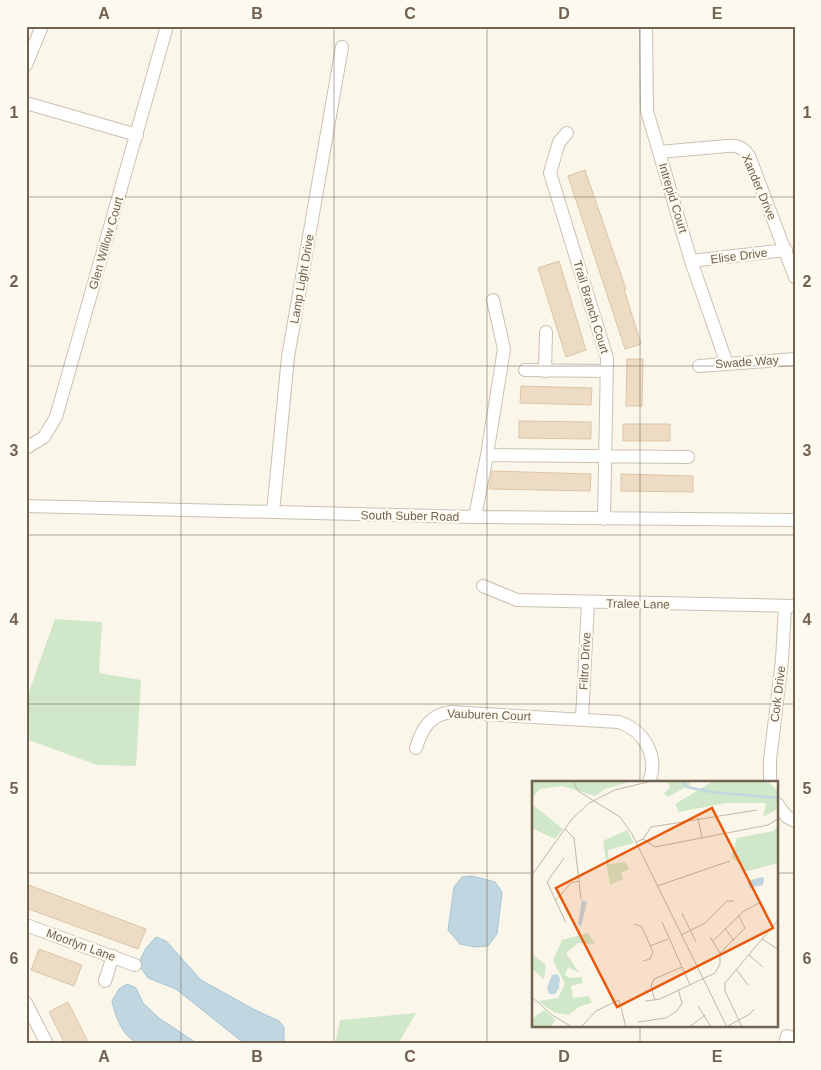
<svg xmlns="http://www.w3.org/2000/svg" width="821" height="1070" font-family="Helvetica,sans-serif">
	<rect width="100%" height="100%" fill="#faf7ea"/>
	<path fill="#d0e7c9" d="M55,619L102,622L99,673L141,680L136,766L97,765L26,739V700Z
		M416,1013L398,1044H335L340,1020Z"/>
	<path fill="#c0d7e2" stroke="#a7c4d2" d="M472,876L495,882L502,892L497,934L488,946L475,947L460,944L448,930L454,887L462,877Z
		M156,937L166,941L201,980L253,1009L279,1021L284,1027V1042L282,1044H245L176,989L148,978L138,964L146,948Z
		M127,984L136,988L143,1003L159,1018L198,1044C185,1044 148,1047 138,1043C122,1037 115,1015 112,1001L119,989Z"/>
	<path fill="#eddbc4" stroke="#ddc5a7" d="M585,170L626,289H624L641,344L625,349L568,176Z
		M559,261L586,350L566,357L538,268Z
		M627,359H643L642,406H626Z
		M521,386L592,388L591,405L520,403Z
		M519,421L591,422V439L519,438Z
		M623,424H670V441H623Z
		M492,471L591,474L590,491L489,489Z
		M621,474L693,476V492L621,491Z
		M26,884L146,929L138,949L26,908Z
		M39,949L82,965L74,986L31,970Z
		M68,1002L89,1044H65L49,1012Z"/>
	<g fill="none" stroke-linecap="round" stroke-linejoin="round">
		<g stroke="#cbc1b1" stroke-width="14">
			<path id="minor" d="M646,26L647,111L691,261L727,364
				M26,65L42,26
				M26,103L137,135
				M567,133L559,142L550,173L607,358L604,519
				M659,152L727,146C737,145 743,147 749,156L795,277
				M691,261L786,250
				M699,366L795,359
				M525,370L607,371
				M545,371L546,332
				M26,448L44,437L56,417L167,26
				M487,455L688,457
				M26,506L475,517L795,520
				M273,512L288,357L342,47
				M475,517L487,455L504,349L493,300
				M483,586L517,600L795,606
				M582,718L588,603
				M416,748C422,728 430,715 451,712L619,722C645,731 659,757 649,782
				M770,782V760L782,660L785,606
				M777,804L787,817L795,821
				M26,925L135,965
				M105,981L113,956
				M26,1003L47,1044
				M785,1044L787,1036L795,1039"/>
		</g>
		<use href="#minor" stroke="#fff" stroke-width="12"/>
	</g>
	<path fill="none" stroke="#726250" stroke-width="1" stroke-opacity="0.55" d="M181,26V1044M334,26V1044M487,26V1044M640,26V782M26,197H795M26,366H795M26,535H795M26,704H795M26,873H534M777,873H795M640,1026V1044"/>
	<g text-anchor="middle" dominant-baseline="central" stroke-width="4.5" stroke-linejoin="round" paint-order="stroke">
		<g font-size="12" fill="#726250" stroke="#fdfaf0">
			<text transform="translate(759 187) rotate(67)">Xander Drive</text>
			<text transform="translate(673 198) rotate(73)">Intrepid Court</text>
			<text transform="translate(106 243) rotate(-74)">Glen Willow Court</text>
			<text transform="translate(739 256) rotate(-7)">Elise Drive</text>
			<text transform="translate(302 279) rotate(-80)">Lamp Light Drive</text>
			<text transform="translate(591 307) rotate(73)">Trail Branch Court</text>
			<text transform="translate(747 362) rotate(-4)">Swade Way</text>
			<text transform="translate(410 516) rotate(1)">South Suber Road</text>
			<text transform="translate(638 604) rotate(1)">Tralee Lane</text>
			<text transform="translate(585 661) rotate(-87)">Filtro Drive</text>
			<text transform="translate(778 694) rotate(-83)">Cork Drive</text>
			<text transform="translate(489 715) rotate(2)">Vauburen Court</text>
			<text transform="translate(81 945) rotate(20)">Moorlyn Lane</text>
		</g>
	</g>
	<g transform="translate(532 781)">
		<rect width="246" height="246" fill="#faf7ea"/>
		<path d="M0,0H101L73,8L63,15L30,5L8,8L0,17ZM131,0H157L159,3L136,16L132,12L137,8L138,3ZM181,0H235L246,10V28L231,36L234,22H194L147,31L143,23ZM0,23L31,48L23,58L0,47ZM246,45V82L212,91L208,83L199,76L205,57L241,50ZM95,49L102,62L76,69L77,83L94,81L97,88L89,92L91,98L78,104L71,60ZM56,152L63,163L46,162L34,172L47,192L36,186L33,194L38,197L49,196L51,202L39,205L41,217L57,215L60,222L48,225L37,234L23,232L6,220L26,217L33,203L21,179L30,159ZM0,173L14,184L12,198L0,188ZM12,229L24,239L18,246H0V238Z" fill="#d0e7c9"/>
		<path d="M229,96L232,97L231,104L217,107L216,100ZM50,119L55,121L49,146L46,142ZM25,193L28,197L27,207L23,213H17L15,206L20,194Z" fill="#c0d7e2"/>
		<path fill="none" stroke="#c0d7e2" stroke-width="2.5" d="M149,0L155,6L180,11L247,17"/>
		<path fill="none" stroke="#c0b7a7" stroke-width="1" d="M41,0L46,10L88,36L100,53L195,246M166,37L170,57M33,48L42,57L49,118M111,58L119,46L225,29M104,61L111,58L123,66L236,44L246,38M32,77L15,101L34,142M0,94L40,38L57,22L83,9L120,0M125,105L198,80M23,120L39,102L47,100M150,132L164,161M130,141L158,204M102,143L110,146L121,171L118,178L111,180M193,147L202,160M149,154L173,142L195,120H202M230,158L247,169M181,160L212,130L227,122M118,165L136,158M188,172L213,147L206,134M217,174L231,186M204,188L216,204M0,216L20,234L40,246M113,220L128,218L183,192L188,183V172L178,156M123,220L119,205L122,198L150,186M166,225L179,246M106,241L134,237L145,230L150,222L146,208M49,246L64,230L87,219L94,246M157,246L173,234M194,246L218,233L222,228M210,246L193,210V202L247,138"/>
		<path fill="#e8590c" fill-opacity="0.15" stroke="#e8590c" stroke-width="2.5" d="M180,27L241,147L85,226L24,107Z"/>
		<rect width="246" height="246" fill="none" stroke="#726250" stroke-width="2.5"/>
	</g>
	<rect width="821" height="1070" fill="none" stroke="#fdfaf0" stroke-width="55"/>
	<rect x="28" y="28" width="766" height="1014" fill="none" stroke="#726250" stroke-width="2"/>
	<g font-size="16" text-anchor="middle" font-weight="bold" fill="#726250">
		<text x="104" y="19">A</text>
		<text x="257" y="19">B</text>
		<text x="410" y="19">C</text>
		<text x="564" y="19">D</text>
		<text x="717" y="19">E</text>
		<text x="14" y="118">1</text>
		<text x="807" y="118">1</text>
		<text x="14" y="287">2</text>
		<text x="807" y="287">2</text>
		<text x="14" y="456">3</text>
		<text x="807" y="456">3</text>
		<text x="14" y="625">4</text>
		<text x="807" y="625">4</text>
		<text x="14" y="794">5</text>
		<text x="807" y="794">5</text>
		<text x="14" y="964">6</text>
		<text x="807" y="964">6</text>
		<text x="104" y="1062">A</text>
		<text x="257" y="1062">B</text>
		<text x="410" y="1062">C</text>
		<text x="564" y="1062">D</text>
		<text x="717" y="1062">E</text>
	</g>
</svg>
